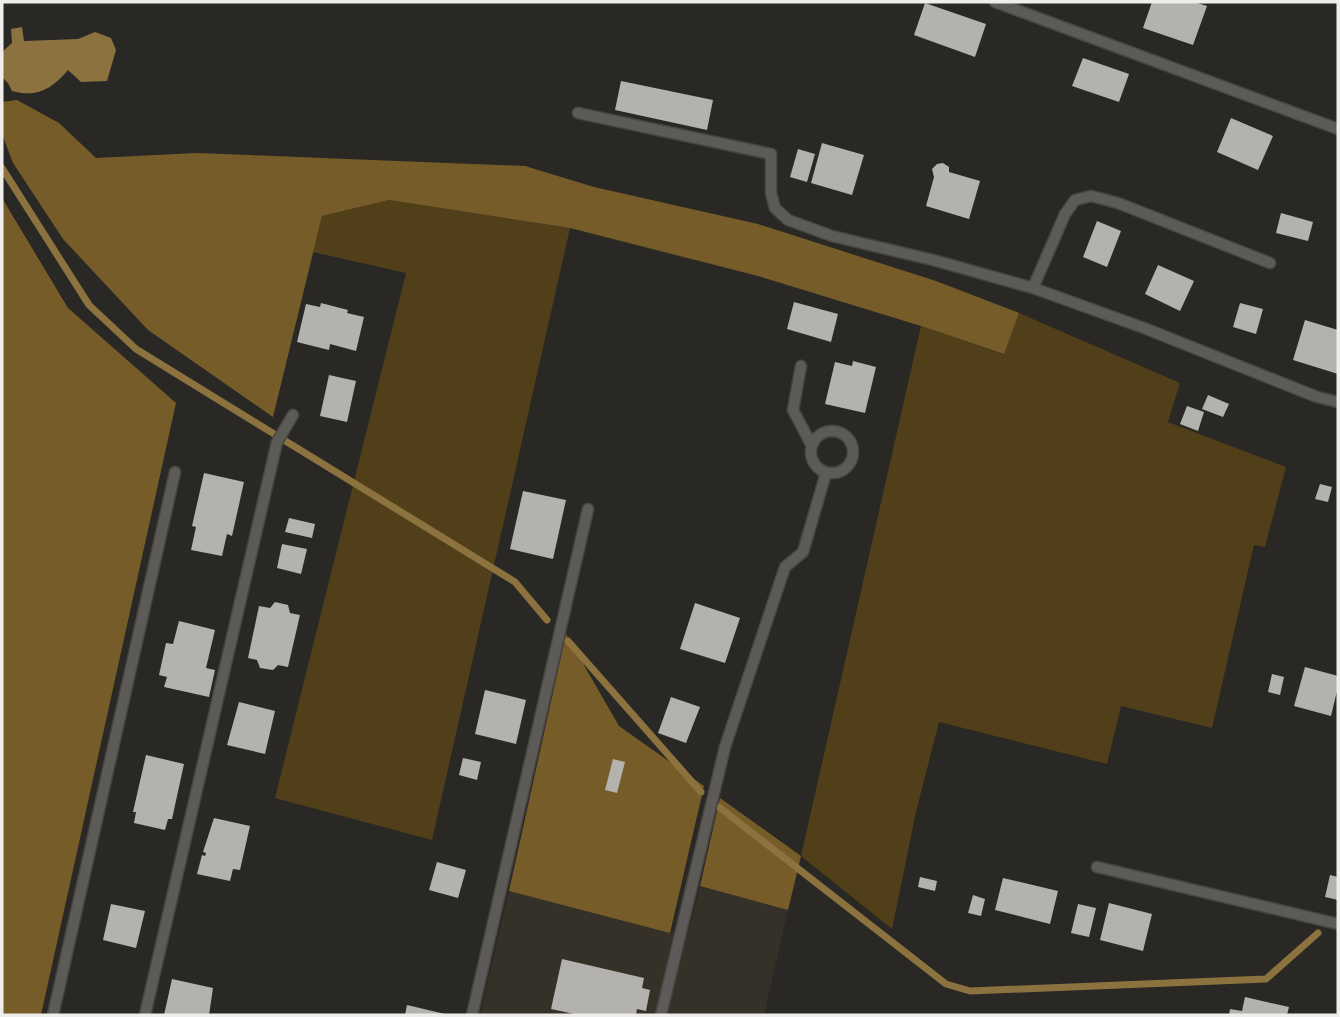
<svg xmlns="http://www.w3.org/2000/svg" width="1340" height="1017" font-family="Cabin,sans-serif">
	<rect width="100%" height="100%" fill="#292825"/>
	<path fill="#353129" d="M700,886L788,910L764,1015H480L509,891L687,937Z"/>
	<path fill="#513f19" d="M389,200L570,228L432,840L275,798L406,273L313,252L322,216Z
		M1019,313L1180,383L1168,422L1286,467L1265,547L1254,545L1212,728L1121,706L1107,764L939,722L916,812L892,929L801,856L921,326L1003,354Z"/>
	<path fill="#765c28" d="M17,100L59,123L96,158L196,153L525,166L594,187L758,224L936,281L1019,313L1004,354L921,326L758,276L570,228L389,200L322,216L273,417L148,330L63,239L13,163L2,134V102Z
		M2,198L68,308L176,403L41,1015H2Z
		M566,634L619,726L704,786L670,933L509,891Z
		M720,798L801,856L788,910L700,886Z"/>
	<path fill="#8c723e" d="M22,27L24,41L78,39L95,32L111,38L116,50L107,81L81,82L68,70C52,89 37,98 12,91L8,83L2,77V52L12,43L11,29Z"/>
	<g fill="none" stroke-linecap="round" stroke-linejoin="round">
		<path stroke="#8c723e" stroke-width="7" d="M2,168L89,305L136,349L515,582L547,620
			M568,641L701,792
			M719,807L946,984L970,991L1266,979L1318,933"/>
	</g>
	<path fill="#b3b2ae" d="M1152,2H1194L1207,6L1193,45L1143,28Z
		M925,3L986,24L975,57L914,35Z
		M1083,58L1129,74L1119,102L1072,86Z
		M621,81L713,100L707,130L615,110Z
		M1231,118L1273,136L1258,170L1217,152Z
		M822,143L864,155L852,195L811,183Z
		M798,149L815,154L807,182L790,177Z
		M943,163L949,167V172L980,181L969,219L926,206L934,177L932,169L937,164Z
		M1281,213L1313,222L1308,241L1276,233Z
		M1097,221L1121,231L1107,267L1083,257Z
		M1158,265L1194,281L1180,311L1145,294Z
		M794,302L838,314L831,342L787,329Z
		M321,303L348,310L347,313L364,317L356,351L330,344L329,350L297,342L306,304L320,307Z
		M1240,303L1263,309L1256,334L1233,327Z
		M1305,320L1338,330V374L1293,360Z
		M853,361L876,367L865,413L825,404L835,362L852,366Z
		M329,375L356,381L347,422L320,416Z
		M1208,395L1229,404L1223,417L1202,409Z
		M1187,406L1204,412L1198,431L1180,424Z
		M204,473L244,482L232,536L227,534L222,556L191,550L196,527L192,526Z
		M1320,484L1332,487L1328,502L1315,499Z
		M523,491L566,500L553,559L510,549Z
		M289,518L315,524L312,538L285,532Z
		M282,544L307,549L301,574L277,568Z
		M275,602L288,605L290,613L300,615L288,667L278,665L273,670L260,668L257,660L248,658L259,606L270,608Z
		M695,603L740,618L725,663L680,649Z
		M179,621L215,630L206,668L215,670L209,697L164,687L167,677L159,675L166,643L173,644Z
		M1305,667L1338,676V687L1331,716L1294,706Z
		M1272,674L1284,677L1280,695L1268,692Z
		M485,690L526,700L516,744L475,734Z
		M671,697L700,707L686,743L658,733Z
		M239,702L275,711L265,754L227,745Z
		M146,755L184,764L172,819H168L165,830L134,823L136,812H133Z
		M463,758L481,762L477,780L459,775Z
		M613,759L625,762L617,793L605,790Z
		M214,818L250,826L240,870L233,869L230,881L197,874L202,855L205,856L206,853L203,852Z
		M437,862L466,870L458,898L429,890Z
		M1330,875L1338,877V900L1325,897Z
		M920,877L937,881L935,891L918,887Z
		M1003,878L1058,891L1050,924L995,910Z
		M973,895L985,899L981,916L968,913Z
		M1109,903L1152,914L1143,951L1100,940Z
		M111,904L145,911L136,948L103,940Z
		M1078,904L1096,908L1089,937L1071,933Z
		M562,959L644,978L642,988L650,990L646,1011L637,1009L636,1015H579L551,1009Z
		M172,979L213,988L209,1015H164Z
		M1245,997L1289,1007L1287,1015H1229L1230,1009L1242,1011Z
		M407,1005L445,1014V1015H405Z"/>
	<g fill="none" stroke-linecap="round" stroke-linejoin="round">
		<g stroke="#474643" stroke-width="13">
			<path id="service" d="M995,2L1338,129
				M578,113L771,154V193L775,208L788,220L832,236L933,260L1033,288L1144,328L1317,397L1338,402
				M1033,288L1065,214L1075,200L1091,196L1118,203L1270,263
				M801,366L793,410L812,446
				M811 452a21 21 0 1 1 42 0a21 21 0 1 1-42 0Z
				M1097,867L1338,924
				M53,1015L175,472
				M145,1015L277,442L293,415
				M472,1015L588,509
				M661,1015L725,747L785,567L803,552L826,473"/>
		</g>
		<use href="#service" stroke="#5c5b57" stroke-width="10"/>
	</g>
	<rect width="1340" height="1017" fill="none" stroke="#efeeec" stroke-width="7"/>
</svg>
